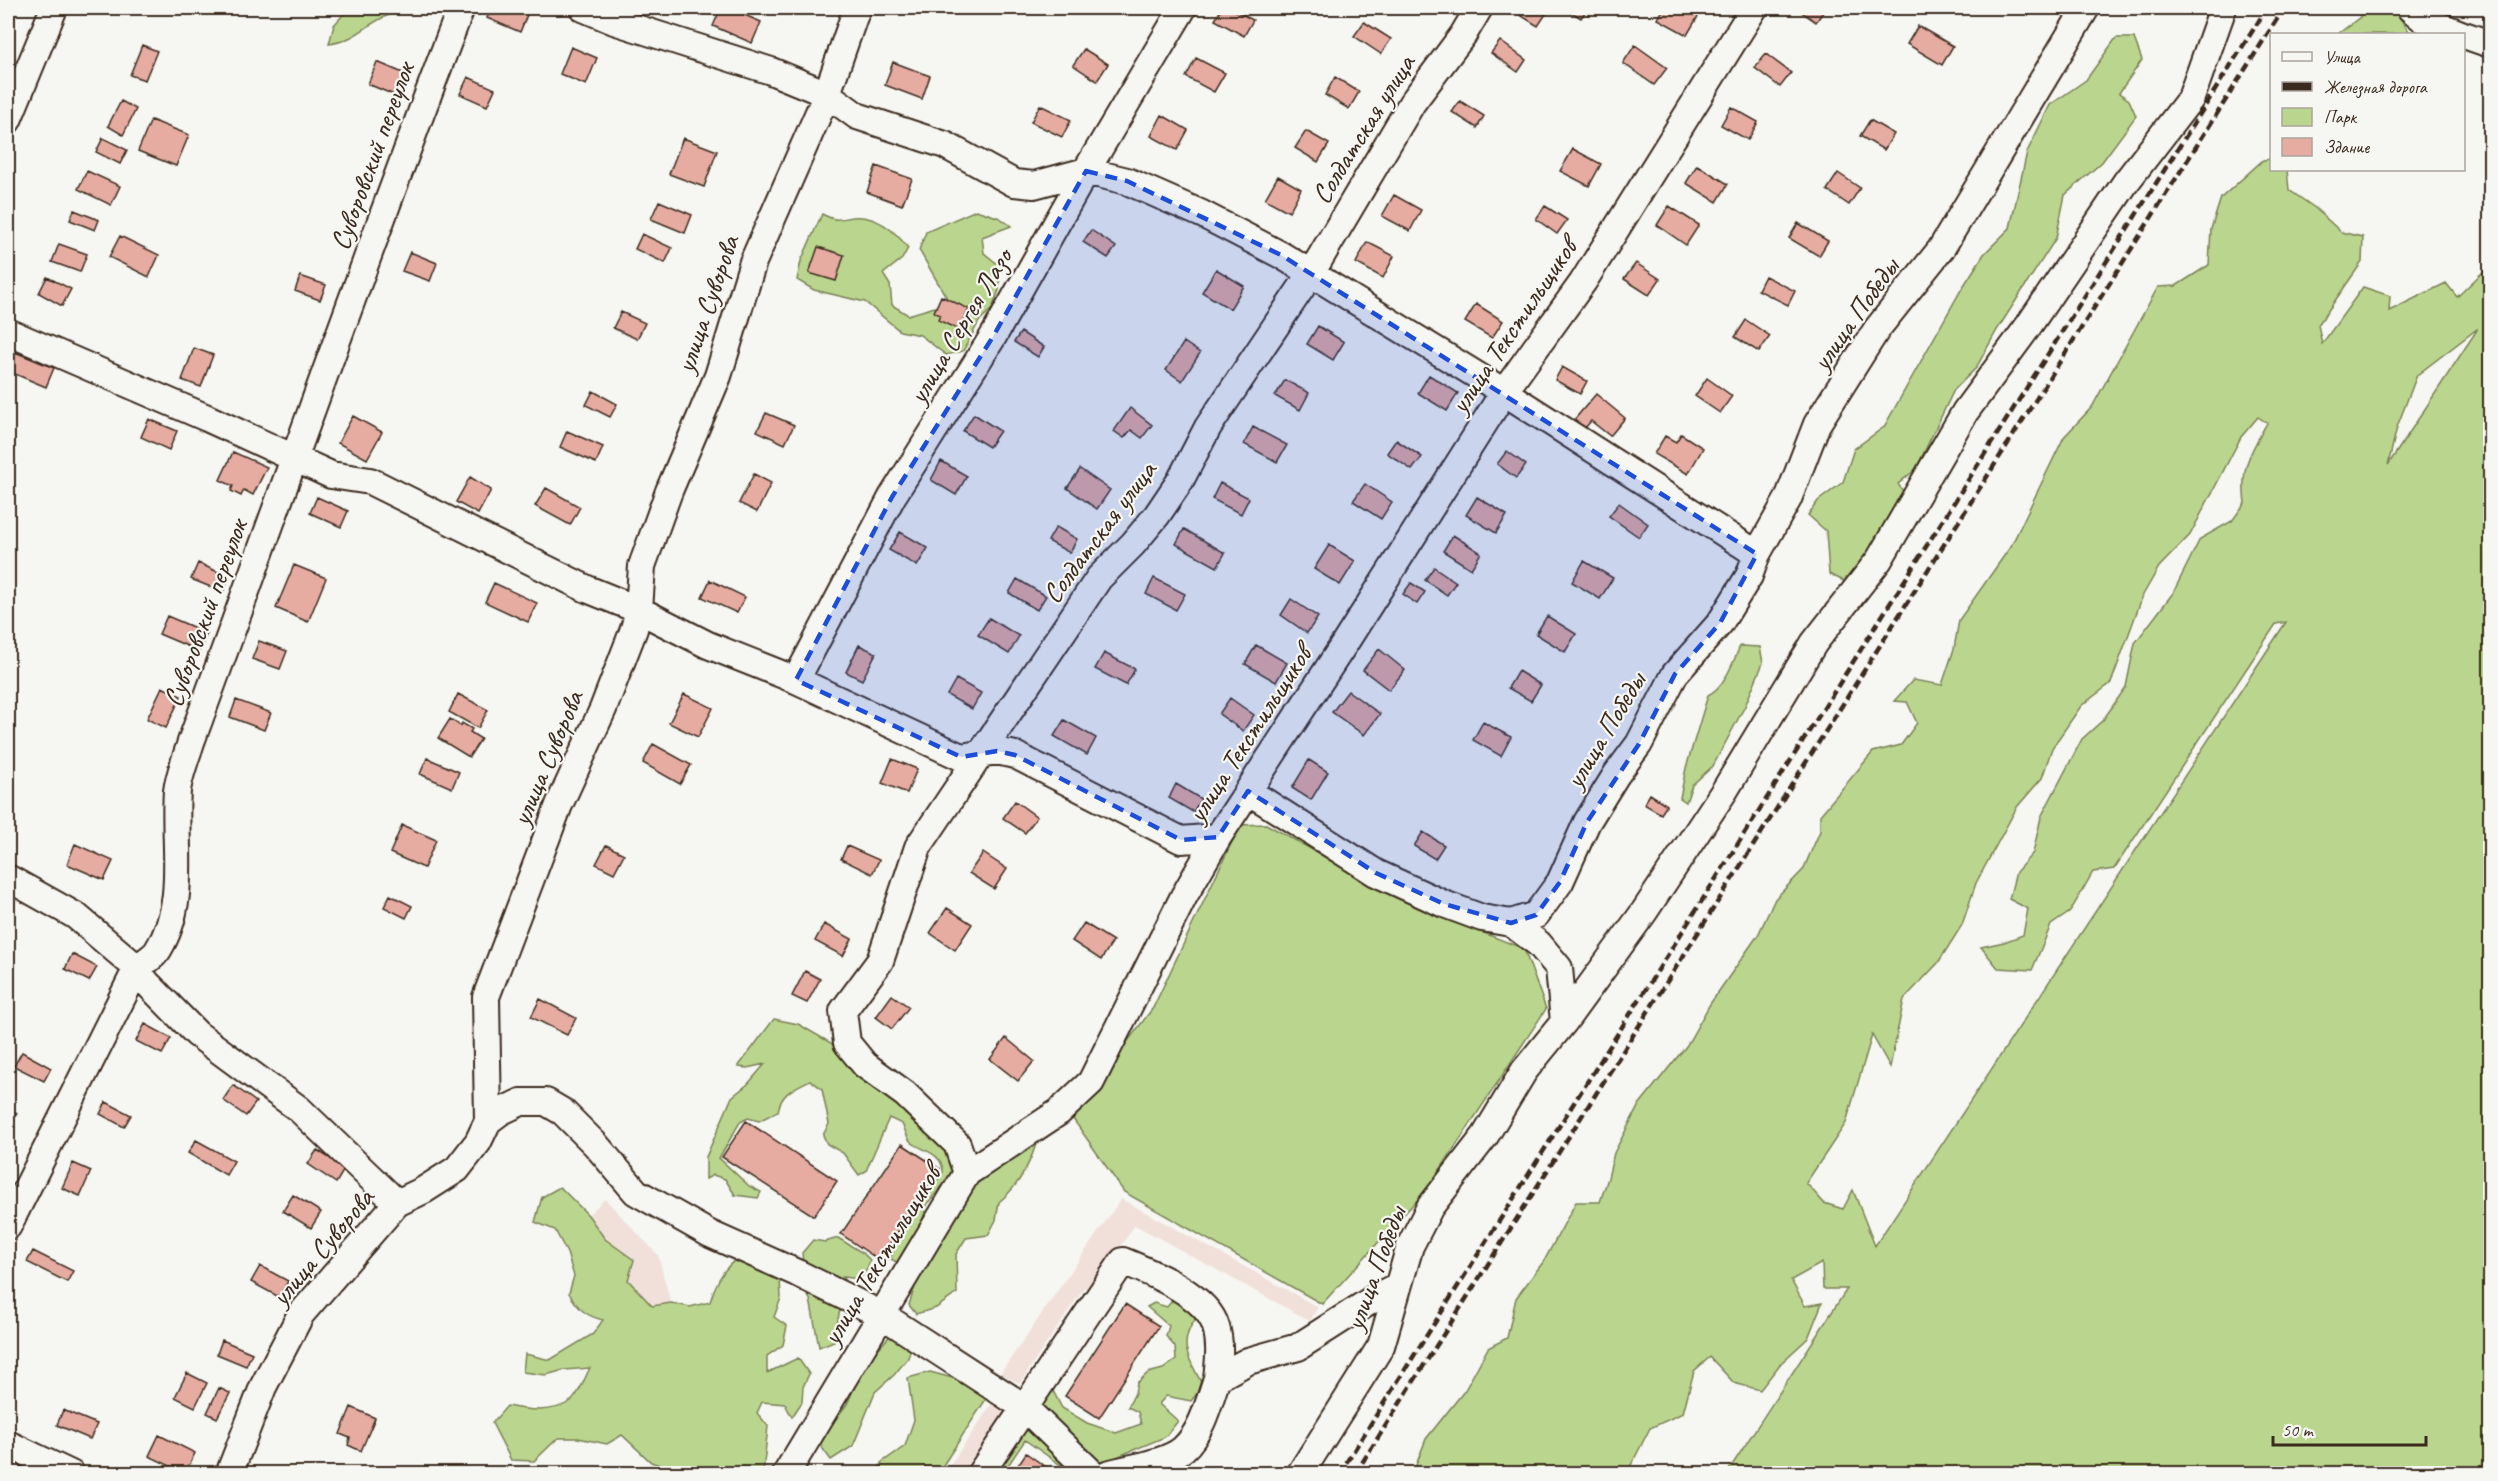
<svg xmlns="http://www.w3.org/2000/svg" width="2498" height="1481" font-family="Caveat,sans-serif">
	<rect width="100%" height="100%" fill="#f6f6f2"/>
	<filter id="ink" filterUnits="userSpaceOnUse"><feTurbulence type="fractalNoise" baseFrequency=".0167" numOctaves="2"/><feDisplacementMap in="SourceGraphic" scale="12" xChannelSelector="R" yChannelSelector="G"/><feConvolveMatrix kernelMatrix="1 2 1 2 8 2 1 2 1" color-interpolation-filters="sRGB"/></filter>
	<g filter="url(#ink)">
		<path fill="#f1e0da" d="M605,1199L658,1255L671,1303L652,1306L627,1280L634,1260L605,1239L588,1215Z
			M1121,1199L1318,1307L1310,1321L1135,1225L1091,1290L1084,1288L1020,1383L1000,1374Z
			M993,1402L1005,1410L963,1473L944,1474Z"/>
		<path fill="#bad68e" stroke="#7a8056" stroke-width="1.5" fill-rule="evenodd" d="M349,8H446C427,16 405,9 389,15C367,23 355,41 329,44L334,25Z
			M2362,8H2393L2411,34H2338L2360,17Z
			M2116,38H2134L2142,60L2119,93L2129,100L2136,116L2102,162L2065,195L2056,238L1997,330L1976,368L1954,390L1916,469L1898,484L1908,498L1848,583L1829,574L1826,531L1808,515L1818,501L1843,482L1854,449L1884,427L1961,290L1984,254L2010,228L2027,152L2050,105L2086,80Z
			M2271,159L2272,170H2287L2289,190L2315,208L2341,232L2363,237L2362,262L2318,325L2322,344L2363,287L2390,296L2389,311L2446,283L2457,297L2485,270H2490V1473H1727L1847,1289H1823L1822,1263L1791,1280L1805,1306L1822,1303L1808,1338L1781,1363L1760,1390L1734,1383L1710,1357L1694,1371L1683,1413L1650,1428L1627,1473H1413L1426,1439L1465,1390L1488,1348L1507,1338L1516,1298L1544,1261L1576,1202H1600L1608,1178L1614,1153L1639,1105L1687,1045L1710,1004L1758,935L1775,899L1803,870L1820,831V815L1873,752L1901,745L1917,723L1907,702L1894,701L1913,680L1942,685L1954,649L1959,620L2011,546L2064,437L2092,407L2158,287L2176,286L2209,265L2211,229L2221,198L2263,160ZM2477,329V330L2388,465L2397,427L2417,375ZM2258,417L2267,423C2250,453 2240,468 2245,503L2232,521L2200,539L2173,593L2135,643L2126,687L2103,720L2082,739L2041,817L2033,853L2016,872L2009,899L2028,909L2023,935L2004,942L1981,947L1998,968L2032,970L2051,925L2070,912L2093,872L2114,869L2276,624L2286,622L1875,1246L1853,1190L1843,1209L1824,1203L1806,1183L1846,1123L1872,1035L1890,1067L1904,999L1938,963L1962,925L1976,883L2017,807L2042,778L2052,748L2081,706L2111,683L2143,595L2159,567L2190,535L2241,437Z
			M976,210L1000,218L1011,226L982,237L984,253L1000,266L999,290L992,309L980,320L963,351L946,355L920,335L900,331L865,302L814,290L797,280L801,261L822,214C838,222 837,219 853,217C876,215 895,231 908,248L902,259L883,274L890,285L892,305L908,315L935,307L948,300L919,250L926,232Z
			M1740,646L1760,647L1763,663L1745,706L1713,766L1692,785L1686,802L1680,798L1686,768L1708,695C1725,687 1733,662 1740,646Z
			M1266,824L1402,900L1524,949L1546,1009L1428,1188L1322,1304L1124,1192L1071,1116L1153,1008L1240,825Z
			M774,1019L798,1024L831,1043L847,1061L877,1078L974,1178L1038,1137C1031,1163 1020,1185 999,1202L996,1220L988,1235L966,1238L956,1254L957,1293L936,1308L916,1314L909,1305L946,1190L942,1186L927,1204L921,1225L900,1264L891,1259C894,1236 929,1192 943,1172C943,1153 923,1151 911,1142C907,1138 905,1129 902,1124L889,1118L866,1171L859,1175L843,1153L827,1144L823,1135L829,1124L822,1089L810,1080C794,1088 781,1093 778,1111L759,1121L748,1118L740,1122L719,1158L749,1186L761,1192L758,1198L735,1195L725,1179L713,1175L706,1179V1157L732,1097L748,1084L765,1064L747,1068L738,1067Z
			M560,1187L588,1215L605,1239L634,1260L628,1280L652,1306L671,1303L690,1307L710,1302C715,1284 724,1266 741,1256L780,1280L781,1298L774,1317L787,1326L783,1345L767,1356V1373L798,1358L809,1374L803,1387L802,1402L792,1417L785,1404L762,1402L757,1413L768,1426L763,1473H682L651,1462L622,1435L607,1444L578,1438H558L534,1461L511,1460L492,1423L507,1406C527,1410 552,1414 571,1401C579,1395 585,1377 590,1368L564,1370L546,1375L523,1372L525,1354L550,1360L593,1334L603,1320C586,1316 578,1309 569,1293L574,1276L567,1253L555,1230L535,1222L542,1197Z
			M838,1238L863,1253L870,1260L867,1269L860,1279L843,1277L848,1290L839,1314L834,1341L819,1347L810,1299L801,1286L804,1272L802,1253L813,1240L825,1242Z
			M1175,1297L1191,1305L1195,1320C1176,1346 1191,1361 1203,1386L1191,1401L1166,1396L1159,1404L1178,1421L1165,1437L1102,1463L1087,1474L1072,1473L1025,1440L1003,1473L992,1474L1052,1389L1062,1408L1087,1423L1116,1433L1141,1424L1138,1412L1128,1407L1135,1393L1137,1383L1148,1373L1163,1369L1176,1360L1175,1347L1166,1336L1169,1326L1147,1307L1154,1303L1167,1307Z
			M894,1331L912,1345L908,1358L894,1375L875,1392L853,1446L831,1460L820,1445L825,1433L847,1404L865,1364Z
			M930,1372L960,1380L988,1396L938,1473L878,1474L881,1463L905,1446L914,1420L908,1378Z"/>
		<path fill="#e6aca2" stroke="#3b2a1e" stroke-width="1.5" d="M8,8H17L8,31Z
			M414,8H430L427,13Z
			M491,8H523L529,10L520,32L487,18Z
			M721,8H728L761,22L752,43L713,26Z
			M1222,8H1230L1253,20L1244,36L1215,20Z
			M1520,8H1550L1538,26L1517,13Z
			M1564,8H1588L1581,18Z
			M1664,8H1689L1700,13L1687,35L1658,19Z
			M1796,8H1826L1816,22Z
			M1364,22L1391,39L1381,54L1354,36Z
			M1918,26L1953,46L1942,65L1907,44Z
			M1500,41L1526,60L1518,72L1491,53Z
			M142,45L157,51L145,80L130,75Z
			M1635,45L1667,68L1654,85L1623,63Z
			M571,47L597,58L586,85L560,74Z
			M1084,49L1108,64L1097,81L1073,65Z
			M1766,54L1791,73L1780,87L1755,68Z
			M1196,58L1225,73L1214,92L1186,77Z
			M377,62L410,76L401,98L368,84Z
			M893,62L930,76L922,99L885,85Z
			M468,77L495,89L487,106L460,94Z
			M1335,77L1359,92L1349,109L1325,95Z
			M121,101L136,109L123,135L108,126Z
			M1460,101L1484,116L1477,128L1452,112Z
			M1040,105L1071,120L1062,137L1031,122Z
			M1731,107L1758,122L1748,140L1721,125Z
			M1162,115L1188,130L1177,150L1151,136Z
			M151,120L189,135L176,166L138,151Z
			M1870,120L1894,134L1884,150L1860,136Z
			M1306,131L1329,144L1318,162L1295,148Z
			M103,138L127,150L120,164L96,152Z
			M683,138L717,151L704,187L669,174Z
			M1573,149L1601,164L1589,186L1560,171Z
			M1697,165L1728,184L1717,202L1686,183Z
			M876,166L912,179L902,205L867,192Z
			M87,171L120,186L111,205L78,189Z
			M1838,173L1860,188L1849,205L1827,190Z
			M1278,176L1301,189L1289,212L1265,199Z
			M1394,195L1421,210L1410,231L1382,216Z
			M659,201L692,215L685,233L651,219Z
			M1545,206L1567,220L1557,234L1536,219Z
			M1669,206L1699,225L1686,245L1657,225Z
			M74,210L99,220L95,230L70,220Z
			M1798,223L1828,241L1819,256L1789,238Z
			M1091,230L1116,247L1108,258L1083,242Z
			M642,234L672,248L665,263L635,249Z
			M120,236L159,255L149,277L109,257Z
			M1367,242L1394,256L1383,278L1356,263Z
			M59,244L87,254L80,272L52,262Z
			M818,247L844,255L836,281L809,273Z
			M410,252L437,263L430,281L402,271Z
			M1636,263L1660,279L1649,295L1624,279Z
			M1216,269L1244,286L1230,309L1202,292Z
			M300,276L326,285L320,300L295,291Z
			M1765,276L1795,291L1788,305L1758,290Z
			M47,277L71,289L62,306L39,293Z
			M941,296L969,309L959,330L938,320L940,315L934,312Z
			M1476,304L1503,321L1492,338L1465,322Z
			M621,312L645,323L637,339L613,328Z
			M1746,320L1770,336L1759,352L1735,337Z
			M1318,326L1344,342L1333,360L1307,344Z
			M1021,332L1044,347L1038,357L1014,342Z
			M1184,342L1200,353L1182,381L1166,370Z
			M194,348L213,355L201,387L182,380Z
			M15,352L54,368L46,387L8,371Z
			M1562,367L1587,381L1580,394L1555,380Z
			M1429,375L1458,393L1447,411L1418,393Z
			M1707,378L1732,396L1720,413L1695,396Z
			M1285,380L1309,393L1300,410L1275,396Z
			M593,391L617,404L610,417L586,405Z
			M1596,394L1625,418L1610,436L1591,421L1584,429L1574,420Z
			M1130,408L1152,425L1142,438L1131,430L1124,438L1114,431Z
			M766,413L794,425L785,444L757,431Z
			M974,414L1000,431L989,447L963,431Z
			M353,416L382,432L367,459L338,443Z
			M149,419L177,431L169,450L141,437Z
			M1253,427L1287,445L1277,462L1244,444Z
			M567,431L603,447L596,463L560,447Z
			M1681,434L1703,448L1688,474L1654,454L1665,436L1676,442Z
			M1396,440L1422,457L1412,470L1387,453Z
			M1507,451L1526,465L1516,478L1497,464Z
			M233,452L267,467L253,495L244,490L241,496L231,491L233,486L220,480Z
			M941,461L967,476L956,495L931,480Z
			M1080,469L1110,490L1097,509L1067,488Z
			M754,474L771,483L757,512L739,503Z
			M470,477L491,490L478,514L456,502Z
			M1220,483L1249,498L1241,514L1212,499Z
			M1365,484L1392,502L1381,519L1353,501Z
			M546,488L580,507L570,525L535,506Z
			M317,497L348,511L341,527L310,513Z
			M1477,497L1507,515L1496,533L1466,515Z
			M1619,503L1648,524L1639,537L1609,516Z
			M1056,527L1077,539L1070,553L1048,541Z
			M1184,529L1225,553L1217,567L1176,544Z
			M900,532L928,548L917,566L889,550Z
			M1453,535L1481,553L1471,569L1443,551Z
			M1329,545L1355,561L1340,585L1314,569Z
			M1584,561L1613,578L1600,599L1572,582Z
			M198,563L229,577L223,592L191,579Z
			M294,565L326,578L308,622L276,608Z
			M1434,567L1456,582L1447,595L1425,580Z
			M1154,578L1185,594L1176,610L1146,594Z
			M1017,579L1046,596L1037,610L1009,593Z
			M710,580L745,597L737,613L702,597Z
			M494,583L537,603L528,622L485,602Z
			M1411,583L1425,592L1417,604L1403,594Z
			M1291,599L1318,617L1307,633L1281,615Z
			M167,616L207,633L199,651L159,634Z
			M1547,616L1576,634L1565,652L1536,634Z
			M989,618L1019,636L1009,654L978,635Z
			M259,641L287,651L280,669L252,659Z
			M859,645L876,653L862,680L846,672Z
			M1256,645L1287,663L1276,682L1245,664Z
			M1379,649L1405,670L1389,690L1363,670Z
			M1104,653L1135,669L1126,685L1095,669Z
			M1518,671L1541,685L1531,701L1508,688Z
			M956,679L981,693L972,709L947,695Z
			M162,687L181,696L166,728L147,719Z
			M1348,691L1380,714L1364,735L1332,712Z
			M458,694L488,710L478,728L449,712Z
			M684,694L713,708L698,737L669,723Z
			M1230,698L1254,715L1243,731L1219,714Z
			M236,700L271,713L264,730L230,717Z
			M450,719L461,726L462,723L472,729L470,732L481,739L469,757L438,738Z
			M1064,720L1096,738L1087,755L1054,736Z
			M1483,722L1511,737L1501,756L1473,740Z
			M653,744L691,765L680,784L643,763Z
			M427,758L459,772L452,788L420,774Z
			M892,759L917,769L907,793L882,783Z
			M1309,760L1328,772L1311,800L1292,788Z
			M1176,784L1201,799L1193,812L1169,798Z
			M1650,794L1667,805L1661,814L1644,804Z
			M1015,801L1037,817L1025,833L1003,818Z
			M402,825L436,840L424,868L390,853Z
			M1423,832L1444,845L1435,859L1414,846Z
			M75,844L113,861L104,880L67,864Z
			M606,845L624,854L614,873L596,864Z
			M847,846L879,860L872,874L841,859Z
			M983,853L1007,869L994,889L969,873Z
			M390,895L412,906L406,918L384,907Z
			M947,908L972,924L955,950L930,933Z
			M1084,923L1113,941L1101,960L1072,941Z
			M824,924L852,939L843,956L815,941Z
			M72,954L97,967L89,981L65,969Z
			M805,971L820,979L807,1003L792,996Z
			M892,995L909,1007L892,1029L876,1017Z
			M540,999L576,1018L567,1035L531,1017Z
			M145,1024L171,1038L162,1054L136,1041Z
			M1006,1038L1034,1061L1018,1081L990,1059Z
			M22,1052L51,1068L44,1081L14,1066Z
			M233,1085L256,1102L246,1116L223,1100Z
			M106,1102L131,1115L124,1127L100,1114Z
			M8,1108L17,1113L8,1131Z
			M746,1121L837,1181L814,1216L722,1157Z
			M196,1140L234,1161L226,1175L188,1153Z
			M902,1144L940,1169L879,1260L841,1234Z
			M317,1150L345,1168L336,1183L308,1164Z
			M73,1163L91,1171L80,1196L62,1188Z
			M293,1195L321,1212L311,1228L283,1211Z
			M33,1251L73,1271L67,1282L27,1262Z
			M260,1266L288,1281L279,1297L251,1282Z
			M1125,1304L1159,1326L1099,1418L1065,1396Z
			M222,1340L252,1353L246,1366L217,1354Z
			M187,1373L207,1383L195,1407L175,1397Z
			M219,1388L230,1393L217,1418L207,1413Z
			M351,1407L375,1418L361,1451L348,1445L350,1438L340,1434Z
			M63,1410L97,1424L90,1439L57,1425Z
			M159,1435L195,1453L185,1473L149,1456Z
			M1026,1453L1056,1474H1012Z"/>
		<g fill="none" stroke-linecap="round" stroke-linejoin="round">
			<g stroke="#3b2a1e" stroke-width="30">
				<path id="minor" d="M583,8L614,21L771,71L827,94L857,116L945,145L1014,183L1034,185L1086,171L1127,181L1202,214L1281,255L1504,392L1757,554
					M2410,8L2423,19L2461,34
					M2464,35L2490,44
					M8,120L54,8
					M8,332L207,418L331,475L370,481L587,589L639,610L708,645L796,680L961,757L997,751L1015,755L1181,840L1218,837
					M796,680L892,497L994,335L1086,171L1183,8
					M1248,791L1376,873L1444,904L1482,918L1511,923L1539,944L1559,968L1564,1022L1524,1071L1485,1136L1430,1207L1410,1246L1381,1346L1300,1474
					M8,878L76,916L137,968L146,982L197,1034L299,1109L397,1203
					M1511,923L1536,915L1560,882L1587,822L1616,775L1639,744L1675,674L1720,623L1749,576L1757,554L1788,499L1817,424L1877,329L1941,249L2086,8
					M1564,1022L1644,912L1725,790L1814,643L1879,560L1965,412L2027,328L2126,182L2191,98L2223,8
					M488,1121L500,1112L521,1102H546L563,1112L596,1145L636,1192L710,1234L797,1273L882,1315L1024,1407L1093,1474
					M967,1173L957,1144L905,1094L865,1065L847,1043L843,1011L880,961L918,847L1099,578L1133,544L1157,515L1180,481L1208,427L1310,275L1412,103L1463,35L1479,8
					M8,1226L137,968C144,962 154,957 158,950C188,902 173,844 177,791C179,775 186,758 191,742C281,498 367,251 461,8
					M8,1444L71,1474
					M229,1474L263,1387L301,1314L397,1203L424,1190L457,1169L478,1142L488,1121L486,997L559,805L603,709L634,629L639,610L642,566L669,491L718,376L753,262L827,94L857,8
					M786,1474L967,1173L1059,1112L1091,1082L1184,896L1218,837L1343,646L1504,392L1583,282L1754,8
					M980,1474L1123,1261C1152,1273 1207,1295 1216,1327C1221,1344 1219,1361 1217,1378L1248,1361L1298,1347L1378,1296L1398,1286
					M1107,1474C1128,1468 1167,1463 1183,1449C1202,1432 1209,1402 1217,1378"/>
			</g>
			<use href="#minor" stroke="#f6f6f2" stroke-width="26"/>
			<path stroke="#3b2a1e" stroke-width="4.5" stroke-dasharray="9 4.5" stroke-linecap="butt" d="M1339,1474L2267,8
				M1355,1474L2284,8"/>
		</g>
	</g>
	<path fill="#1d4ed8" fill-opacity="0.2" stroke="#1d4ed8" stroke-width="4.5" stroke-dasharray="12 8" stroke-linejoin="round" d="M1086,171L1127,181L1281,255L1757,554L1720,623L1675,674L1639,744L1587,822L1560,882L1536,915L1511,923L1444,904L1376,873L1248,791L1218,837L1181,840L1015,755L997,751L961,757L796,680L892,497L994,335Z"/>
	<g text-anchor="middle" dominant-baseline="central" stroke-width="4.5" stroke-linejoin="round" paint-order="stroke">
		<g font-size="28" fill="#3b2a1e" stroke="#f6f6f2">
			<text transform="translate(1363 129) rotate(-58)">Солдатская улица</text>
			<text transform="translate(372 156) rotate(-70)">Суворовский переулок</text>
			<text transform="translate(707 304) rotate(-71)">улица Суворова</text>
			<text transform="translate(1855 314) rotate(-55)">улица Победы</text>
			<text transform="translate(960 326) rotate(-59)">улица Сергея Лазо</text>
			<text transform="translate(1513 326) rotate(-56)">улица Текстильщиков</text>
			<text transform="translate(1099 532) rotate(-53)">Солдатская улица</text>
			<text transform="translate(205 613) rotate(-70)">Суворовский переулок</text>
			<text transform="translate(1605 730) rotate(-59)">улица Победы</text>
			<text transform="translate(1249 734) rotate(-57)">улица Текстильщиков</text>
			<text transform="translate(547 758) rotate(-67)">улица Суворова</text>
			<text transform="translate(322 1247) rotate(-50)">улица Суворова</text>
			<text transform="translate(881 1255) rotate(-59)">улица Текстильщиков</text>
			<text transform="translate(1375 1268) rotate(-70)">улица Победы</text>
		</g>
	</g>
	<rect width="2498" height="1481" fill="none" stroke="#f6f6f2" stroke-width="30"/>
	<rect x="15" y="15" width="2468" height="1451" fill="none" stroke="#3b2a1e" stroke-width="2" filter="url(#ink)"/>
	<rect x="2270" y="33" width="195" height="138" fill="#f6f6f2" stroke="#aba49d" stroke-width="1.5"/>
	<rect x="2282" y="52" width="30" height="9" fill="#f6f6f2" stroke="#aba49d" stroke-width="1.5"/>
	<text x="2324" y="63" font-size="18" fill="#3b2a1e">Улица</text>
	<rect x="2282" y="82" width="30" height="9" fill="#3b2a1e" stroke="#aba49d" stroke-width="1.5"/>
	<text x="2324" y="93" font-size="18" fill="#3b2a1e">Железная дорога</text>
	<rect x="2282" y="108" width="30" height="18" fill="#bad68e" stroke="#aba49d" stroke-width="1.5"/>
	<text x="2324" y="123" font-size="18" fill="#3b2a1e">Парк</text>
	<rect x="2282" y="138" width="30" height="18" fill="#e6aca2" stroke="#aba49d" stroke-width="1.5"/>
	<text x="2324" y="153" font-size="18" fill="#3b2a1e">Здание</text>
	<path d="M2273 1436v9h153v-9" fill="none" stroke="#3b2a1e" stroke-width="3"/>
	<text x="2282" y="1436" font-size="18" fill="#3b2a1e" stroke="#f6f6f2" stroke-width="4.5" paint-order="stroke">50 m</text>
</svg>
